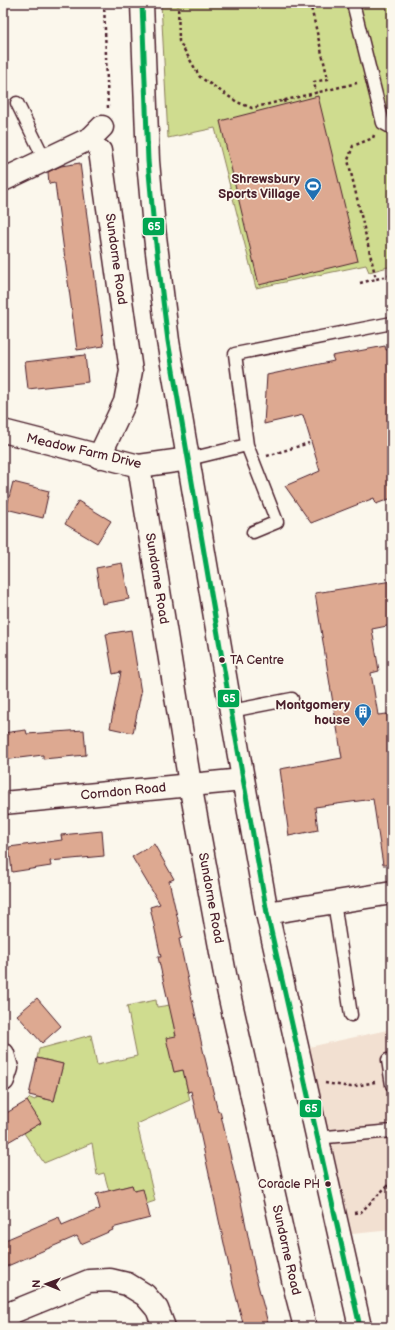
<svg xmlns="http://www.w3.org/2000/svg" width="395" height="1330" font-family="'Balsamiq Sans',sans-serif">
	<rect width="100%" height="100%" fill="#fbf7ec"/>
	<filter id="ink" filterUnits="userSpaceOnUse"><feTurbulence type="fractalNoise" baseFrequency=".025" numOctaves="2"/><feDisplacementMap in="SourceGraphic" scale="8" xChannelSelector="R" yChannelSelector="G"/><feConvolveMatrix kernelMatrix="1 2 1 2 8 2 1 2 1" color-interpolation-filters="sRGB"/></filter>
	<g filter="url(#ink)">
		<path fill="#f2e0d1" d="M392,1029V1230L352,1234L309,1047Z"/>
		<path fill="#cfdc8f" stroke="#8c7e5d" d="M161,3H392V266L369,272L366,265L256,288L215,128L168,138Z
			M156,1000L157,1007L170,1005L177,1044L172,1064L174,1072L183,1070L190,1100L137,1124L155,1201L146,1204L134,1191L132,1185L109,1191L104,1173L97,1175L92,1143L44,1163L24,1133L40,1123L27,1101L30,1098L35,1100L37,1097L54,1101L63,1064L37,1058L39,1049L91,1035L97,1065L137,1056L127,1006Z"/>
		<path fill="#dda991" stroke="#4a1f2b" d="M318,96L358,261L259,285L220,121Z
			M80,163L104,346L77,350L55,183L49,184L48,172L61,166Z
			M385,346L386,350L392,349V498L376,504L374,498L311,523L285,486L320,471L303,415L264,424L267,375L334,361L332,356Z
			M85,355L88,382L28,389L25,362Z
			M13,482L49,491L43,518L6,509Z
			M78,501L111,521L97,543L65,524Z
			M122,563L129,599L102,604L96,568Z
			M392,581V625L372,629L379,671L371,673L378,715L387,714L392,744V865H383L373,799L315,807L318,830L289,836L280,769L342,758L315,593Z
			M131,630L141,693L133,733L110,728L121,672L113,674L106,634Z
			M26,730L27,734L84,730L86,755L43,759V755L3,760V733Z
			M102,831L104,856L50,861L51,866L12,872L9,847L62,840L61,835Z
			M154,844L174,879L169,881L182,938L179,939L203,1050L218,1112L220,1111L240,1197L255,1270H254L269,1327H244L233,1285L191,1091L188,1092L183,1070L174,1072L166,1038L176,1036L158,957H161L150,907L160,904L132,857Z
			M37,998L61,1026L42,1043L17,1015Z
			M37,1058L63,1064L54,1101L29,1095Z
			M27,1101L41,1123L8,1142L3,1134V1115Z
			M132,1185L134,1191L143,1189L150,1218L112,1228L113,1230L81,1244L77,1236L3,1268V1241L59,1217L62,1225L100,1209L96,1194Z"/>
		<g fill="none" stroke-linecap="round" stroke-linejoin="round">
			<g stroke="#4a1f2b" stroke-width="15">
				<path id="service" d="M353,3L383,123L392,128
					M17,103L45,160
					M247,445L277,522L253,532
					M189,459L247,445L235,354L392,323
					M231,711L292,699
					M334,902L351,1015
					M388,1060L392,1085
					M316,1138L392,1131"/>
			</g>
			<g stroke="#4a1f2b" stroke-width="25">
				<g id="minor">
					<path d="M3,180L91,138L102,127"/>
					<path d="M3,431L139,466L189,459"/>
					<path d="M99,457L125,402L131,371L100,151"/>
					<path id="s1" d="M139,466L190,784L227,985L294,1284L305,1327"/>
					<path id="s2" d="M3,803L243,780"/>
					<path d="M267,913L392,893"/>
					<path d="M3,1054L7,1068L3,1080"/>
					<path d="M3,1316L89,1281L110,1280L127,1284L145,1295L157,1309L164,1327"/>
				</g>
			</g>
			<g stroke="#4a1f2b" stroke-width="25">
				<path id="secondary" d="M142,3L148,161L154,228L168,341L231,711L267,913L360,1327"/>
			</g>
			<path stroke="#4a1f2b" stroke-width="2.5" stroke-dasharray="3 3" stroke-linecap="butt" d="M104,3L108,108
				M178,3L179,41L200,77L237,102L252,108L357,83
				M310,3L328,79L314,82L316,93
				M284,100L285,104
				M374,135L373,138L353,146L348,160L376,279L392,275
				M360,283L376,279
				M267,456L309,443
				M325,1083L351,1087L375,1082
				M354,1213L361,1212L392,1181"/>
			<use href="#service" stroke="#fbf7ec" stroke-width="12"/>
			<use href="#minor" stroke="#fbf7ec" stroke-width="22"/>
			<use href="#secondary" stroke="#fbf7ec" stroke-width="22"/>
			<g stroke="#fbf7ec" stroke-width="8">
				<path id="bus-1" d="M142,3L148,161L154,228L168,341L231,711L267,913L360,1327"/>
			</g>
			<use href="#bus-1" stroke="#00a651" stroke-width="5"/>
		</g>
	</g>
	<defs>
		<g id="stadium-pin" transform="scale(0.9)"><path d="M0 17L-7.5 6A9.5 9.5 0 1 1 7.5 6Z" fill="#1f6fb2" stroke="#fbf7ec"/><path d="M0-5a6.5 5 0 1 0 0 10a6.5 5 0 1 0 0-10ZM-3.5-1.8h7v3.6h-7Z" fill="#fff"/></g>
		<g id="building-pin" transform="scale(0.9)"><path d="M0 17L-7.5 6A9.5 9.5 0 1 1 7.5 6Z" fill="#1f6fb2" stroke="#fbf7ec"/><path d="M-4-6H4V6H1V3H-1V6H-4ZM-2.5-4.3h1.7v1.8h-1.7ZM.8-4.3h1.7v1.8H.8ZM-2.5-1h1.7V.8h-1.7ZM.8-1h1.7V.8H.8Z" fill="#fff"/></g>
	</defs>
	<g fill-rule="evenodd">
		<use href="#stadium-pin" x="313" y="186"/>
		<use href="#building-pin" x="363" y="712"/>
	</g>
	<g fill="#4a1f2b" stroke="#fbf7ec" stroke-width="1.5">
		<circle cx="222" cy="660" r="3.5"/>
		<circle cx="328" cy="1184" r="3.5"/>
	</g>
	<g text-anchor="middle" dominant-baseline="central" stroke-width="3.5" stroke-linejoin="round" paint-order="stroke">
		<g font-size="12" fill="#4a1f2b" stroke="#fbf7ec" text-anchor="start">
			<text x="230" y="660">TA Centre</text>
			<text x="320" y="1184" text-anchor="end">Coracle PH</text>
		</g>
		<g font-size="13" font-weight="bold" fill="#4a1f2b" stroke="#fbf7ec" text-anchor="end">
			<text x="300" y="179">Shrewsbury<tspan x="300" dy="15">Sports Village</tspan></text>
			<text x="350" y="705">Montgomery<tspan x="350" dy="15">house</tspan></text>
		</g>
		<g font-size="13" fill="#4a1f2b" stroke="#fbf7ec">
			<text transform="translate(116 259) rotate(82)">Sundorne Road</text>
			<text transform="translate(84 451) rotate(13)">Meadow Farm Drive</text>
			<text stroke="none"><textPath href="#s1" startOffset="114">Sundorne Road</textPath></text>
			<text stroke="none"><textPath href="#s2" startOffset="121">Corndon Road</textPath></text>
			<text stroke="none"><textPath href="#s1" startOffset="438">Sundorne Road</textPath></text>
			<text stroke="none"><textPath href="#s1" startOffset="798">Sundorne Road</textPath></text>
		</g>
	</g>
	<g stroke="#fbf7ec" stroke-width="1.5">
		<rect x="142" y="217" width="23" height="19" rx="4" fill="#00a651"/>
		<rect x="217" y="689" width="23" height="19" rx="4" fill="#00a651"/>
		<rect x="299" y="1099" width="23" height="19" rx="4" fill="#00a651"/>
	</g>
	<g font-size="11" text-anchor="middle" font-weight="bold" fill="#fff">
		<text x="154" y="230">65</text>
		<text x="229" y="702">65</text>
		<text x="311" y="1112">65</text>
	</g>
	<rect width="395" height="1330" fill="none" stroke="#fbf7ec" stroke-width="16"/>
	<rect x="8" y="8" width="379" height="1314" fill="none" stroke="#4a1f2b" stroke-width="1.5" filter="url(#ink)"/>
	<g transform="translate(46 1284) rotate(271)" stroke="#fbf7ec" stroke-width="3" paint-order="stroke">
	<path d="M0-3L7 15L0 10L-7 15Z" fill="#4a1f2b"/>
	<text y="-6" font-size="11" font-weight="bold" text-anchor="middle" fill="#4a1f2b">N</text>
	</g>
</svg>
